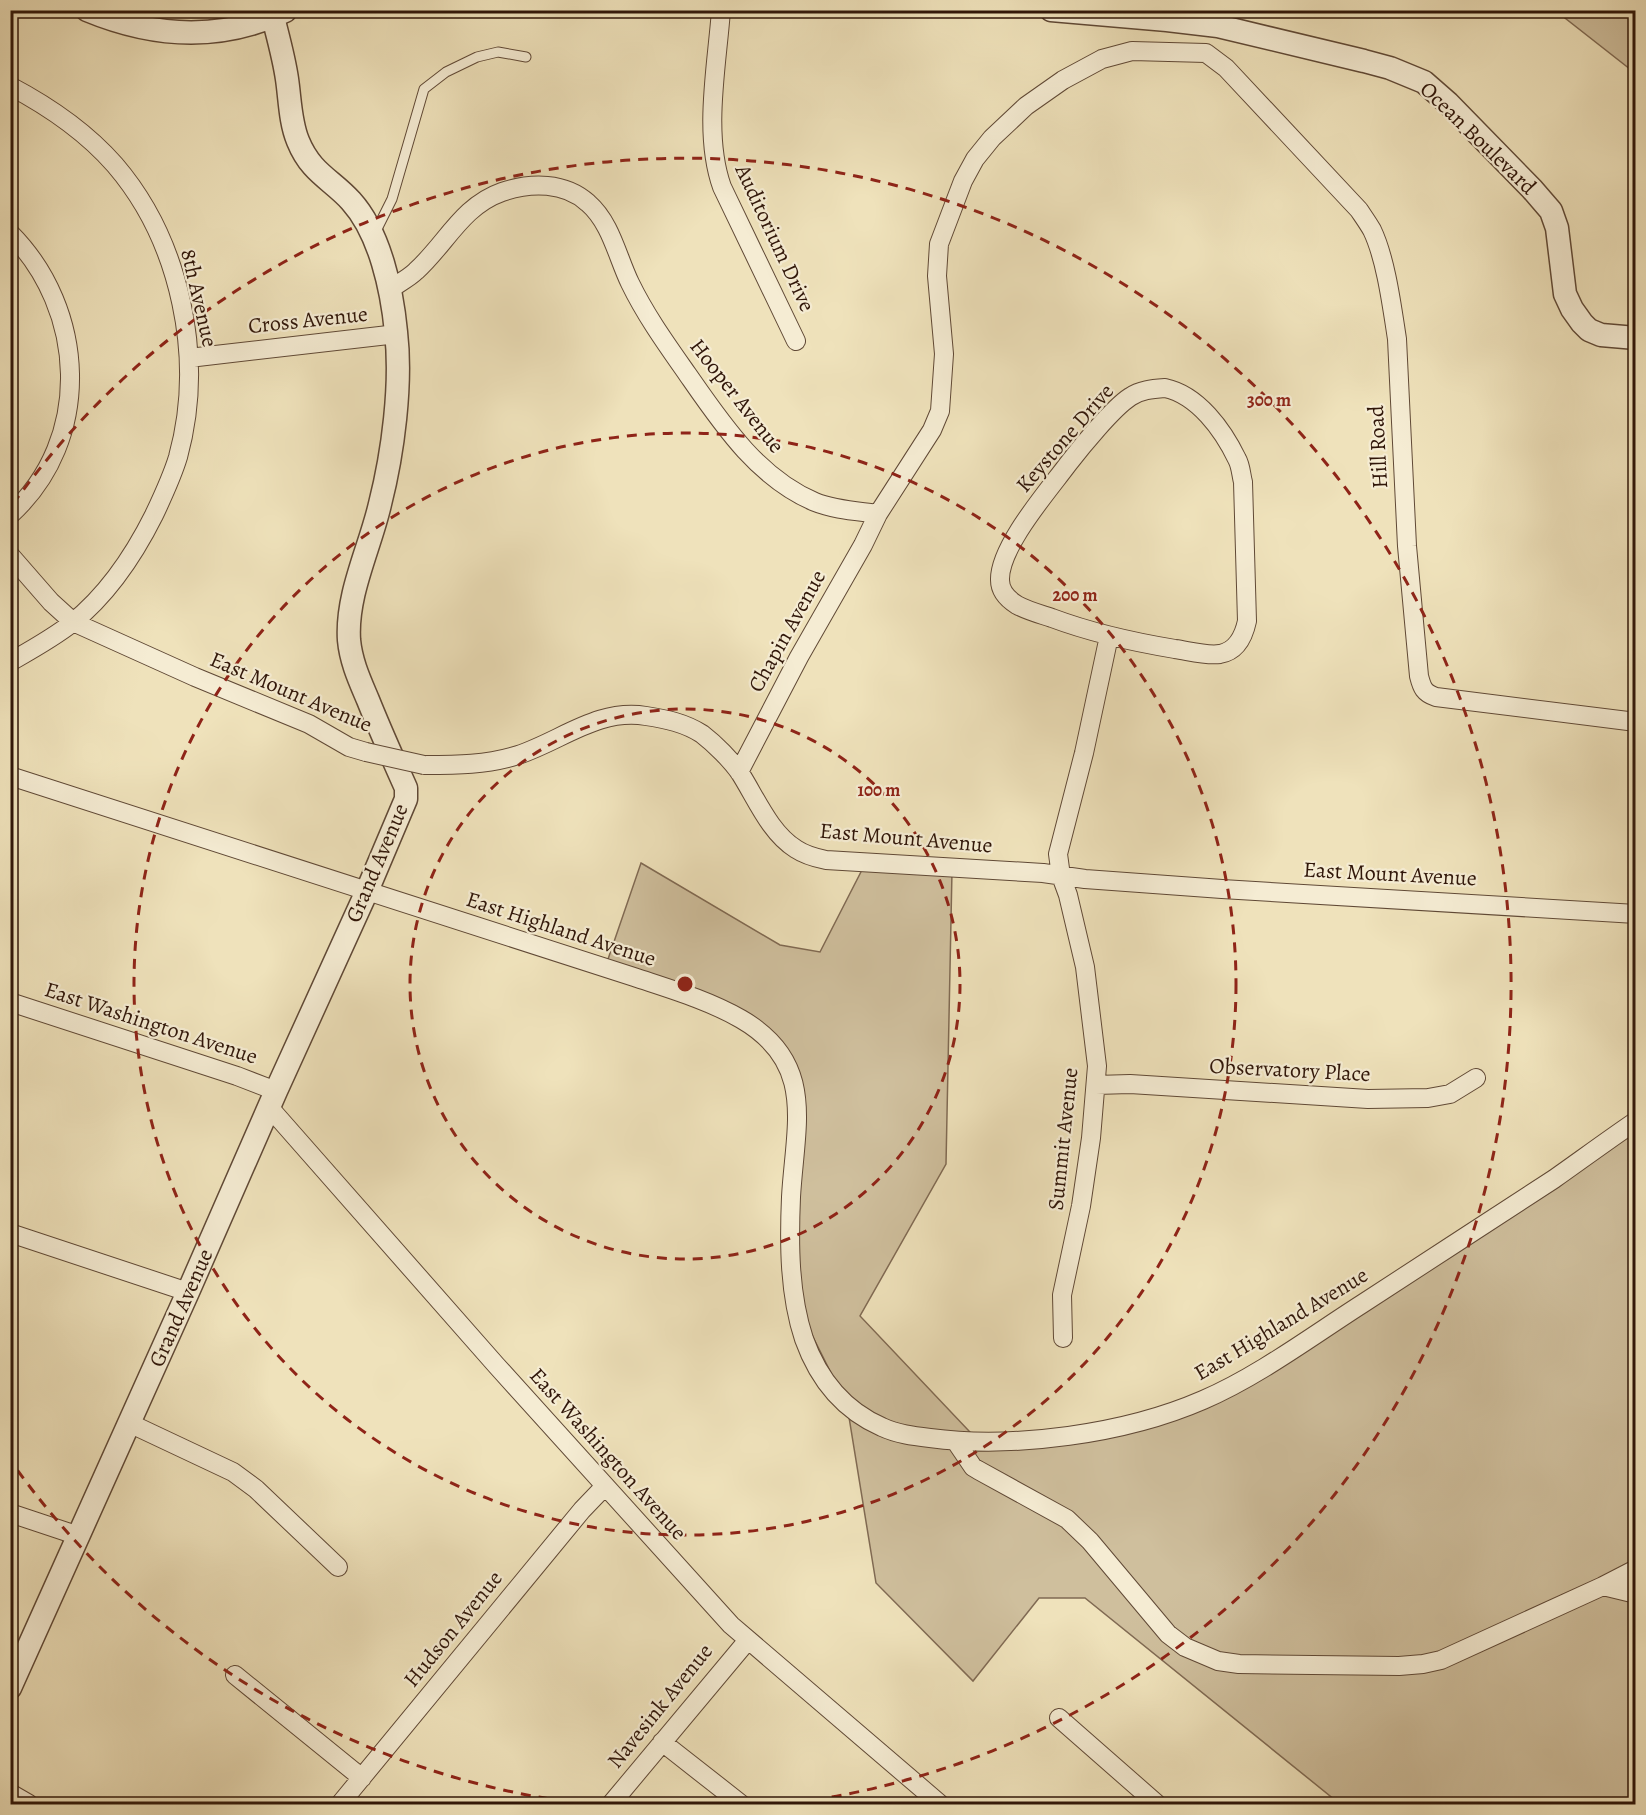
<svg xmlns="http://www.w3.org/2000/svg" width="1646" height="1815" font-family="Alegreya,serif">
	<rect width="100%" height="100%" fill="#efe2bb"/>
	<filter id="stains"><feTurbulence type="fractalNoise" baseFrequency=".00333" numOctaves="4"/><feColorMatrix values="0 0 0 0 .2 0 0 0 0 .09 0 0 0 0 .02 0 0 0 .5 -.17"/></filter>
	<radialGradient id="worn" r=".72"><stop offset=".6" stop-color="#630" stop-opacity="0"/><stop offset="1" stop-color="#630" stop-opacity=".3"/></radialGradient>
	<path fill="#cfbf9d" stroke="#806a53" stroke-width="1.5" d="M1556,11H1635V73Z
		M641,863L780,945L820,952L864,866L952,871L946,1164L860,1316L986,1449L1197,1402L1635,1121V1804H1340L1085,1598H1039L973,1681L876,1583L847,1405L797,1305L787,1070L733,1010L606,965Z"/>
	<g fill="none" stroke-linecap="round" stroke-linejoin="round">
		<g stroke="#604936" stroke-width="11">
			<path id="service" d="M374,235L392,199L424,89L446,72L477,57L498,52L526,57"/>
		</g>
		<g stroke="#604936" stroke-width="20">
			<path id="minor" d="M721,10C717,66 703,134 722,187L796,341
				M10,86C48,106 87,133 115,165C181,242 205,359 178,457C172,477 163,496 154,515C134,555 107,595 72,623C53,638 31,650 10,662
				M10,233C86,309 94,439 10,515
				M390,289C399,283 409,278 416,271C446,244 462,206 502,192C531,182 565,182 588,203C611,223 617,256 630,283C646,316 667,345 688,375C722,424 758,478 815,502C835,510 857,511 878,514L932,430L940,411L944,354L937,276L939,244L963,181L975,159L992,138L1026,106L1063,80L1102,59L1132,51L1206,53L1226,68L1359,210C1363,216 1368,223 1372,230C1386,259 1392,307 1397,339L1407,546L1419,676C1422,688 1424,693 1436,697L1636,722
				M189,358L397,334
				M1165,388C1198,395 1223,430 1237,459C1241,466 1241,475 1243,482L1247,621C1244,635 1237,651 1220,654C1206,656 1189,651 1175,649C1133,642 1092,633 1052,618C1040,614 1028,611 1017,605C1009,600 1000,592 1000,580C999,547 1048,491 1068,464C1081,447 1113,408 1130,397C1140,390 1152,389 1165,388Z
				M10,555L51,602L73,622L195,677L309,724L349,747L366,752
				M424,765C456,765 487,765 518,755C561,741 598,708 646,716C666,719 685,723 702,734C715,744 731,760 740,773C756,798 770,833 796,849C805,855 816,858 826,860L1043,873L1085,879L1222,889L1636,914
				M739,772L799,657L863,545L878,514
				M10,776L634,977C670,989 708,1000 741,1019C817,1063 795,1125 791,1197C789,1243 789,1294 804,1339C818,1378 843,1410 882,1427C897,1434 913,1436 930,1438C1014,1449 1125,1434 1203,1400C1257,1377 1312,1336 1362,1304C1426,1262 1490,1221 1554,1179C1581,1160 1608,1140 1636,1121
				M10,1002L237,1076L276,1091
				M1096,1085L1130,1084L1368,1099L1428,1098L1450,1094L1476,1078
				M269,1107L496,1365L731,1625L940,1804
				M10,1233L188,1292
				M1063,1338L1062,1295L1081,1206L1091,1138L1097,1066L1085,967L1068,895L1061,876L1058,854L1084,753L1109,636
				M129,1423L233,1472L256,1489L338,1567
				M956,1442L973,1467L978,1470L1067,1519L1090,1541L1168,1634L1185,1647L1218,1661L1239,1664L1399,1666L1423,1664L1441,1660L1603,1586
				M10,1513L79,1536
				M1636,1569L1603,1586L1636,1594
				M235,1675L362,1778
				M1059,1718L1157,1804
				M662,1742L741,1804
				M10,1793L29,1804
				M340,1804L582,1510L605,1486
				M611,1804L748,1640"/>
		</g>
		<g stroke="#604936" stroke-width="25">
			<path id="tertiary" d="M87,10C152,37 220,42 285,11
				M1051,10L1167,20L1218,26L1364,61L1390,68L1424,82L1448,103L1532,189L1551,211L1557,228L1565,294L1572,309L1582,323L1589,330L1601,335L1636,338
				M10,1688L188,1292L276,1091L367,891L406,799V788C393,759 380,730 368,700C360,681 351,662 349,640C346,594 370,548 380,504C393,453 402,384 396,332C392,290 380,233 351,201C331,179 311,173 298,141C290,122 290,99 287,79C284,58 278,37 273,17"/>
		</g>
		<use href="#service" stroke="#f5ecd3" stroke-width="9"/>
		<use href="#minor" stroke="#f5ecd3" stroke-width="18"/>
		<use href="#tertiary" stroke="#f5ecd3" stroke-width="22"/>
		<g stroke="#604936" stroke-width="20" stroke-linecap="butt">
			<path id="minor-bridge" d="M366,752L424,765"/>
		</g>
		<use href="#minor-bridge" stroke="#f5ecd3" stroke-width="18"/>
	</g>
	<g fill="none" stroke="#8f2418" stroke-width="3" stroke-dasharray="10 8">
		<circle cx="685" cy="984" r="275"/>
		<circle cx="685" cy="984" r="551"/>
		<path d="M584 1804A826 826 0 0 1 13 1464M13 504A826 826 0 1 1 786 1804"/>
	</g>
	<g text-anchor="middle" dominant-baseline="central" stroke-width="4.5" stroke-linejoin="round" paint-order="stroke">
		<g font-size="22" fill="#301609" stroke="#f5ecd3">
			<text transform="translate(1478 138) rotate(44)">Ocean Boulevard</text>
			<text transform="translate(775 238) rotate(65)">Auditorium Drive</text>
			<text transform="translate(199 298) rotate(77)">8th Avenue</text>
			<text transform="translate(308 320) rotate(-6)">Cross Avenue</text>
			<text transform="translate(737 396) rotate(52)">Hooper Avenue</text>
			<text transform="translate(1065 438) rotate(-49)">Keystone Drive</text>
			<text transform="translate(1378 447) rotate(-93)">Hill Road</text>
			<text transform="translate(787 631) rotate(-61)">Chapin Avenue</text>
			<text transform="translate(291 692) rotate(23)">East Mount Avenue</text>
			<text transform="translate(906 838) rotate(5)">East Mount Avenue</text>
			<text transform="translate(377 863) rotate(-67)">Grand Avenue</text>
			<text transform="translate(1390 874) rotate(3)">East Mount Avenue</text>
			<text transform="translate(561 929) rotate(18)">East Highland Avenue</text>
			<text transform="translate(151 1023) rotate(18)">East Washington Avenue</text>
			<text transform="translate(1290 1070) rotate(3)">Observatory Place</text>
			<text transform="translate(1063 1139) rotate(-84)">Summit Avenue</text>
			<text transform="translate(181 1308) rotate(-66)">Grand Avenue</text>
			<text transform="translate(1281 1324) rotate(-31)">East Highland Avenue</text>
			<text transform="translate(608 1454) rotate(48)">East Washington Avenue</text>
			<text transform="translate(453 1629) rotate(-51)">Hudson Avenue</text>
			<text transform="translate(660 1706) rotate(-51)">Navesink Avenue</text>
		</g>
	</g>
	<circle cx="685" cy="984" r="9" fill="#8f2418" stroke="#f5ecd3" stroke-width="3"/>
	<g font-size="18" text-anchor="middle" font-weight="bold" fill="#8f2418" stroke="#f5ecd3" stroke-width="4.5" stroke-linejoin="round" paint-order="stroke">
		<text x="1269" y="406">300 m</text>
		<text x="1075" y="601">200 m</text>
		<text x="879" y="796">100 m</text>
	</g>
	<rect width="1646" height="1815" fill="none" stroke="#efe2bb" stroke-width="36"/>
	<rect x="12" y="12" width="1622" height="1791" fill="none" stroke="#301609" stroke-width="3"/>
	<rect x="18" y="18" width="1610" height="1779" fill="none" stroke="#301609" stroke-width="1.5"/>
	<rect width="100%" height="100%" filter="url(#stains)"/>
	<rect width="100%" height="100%" fill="url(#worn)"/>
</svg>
